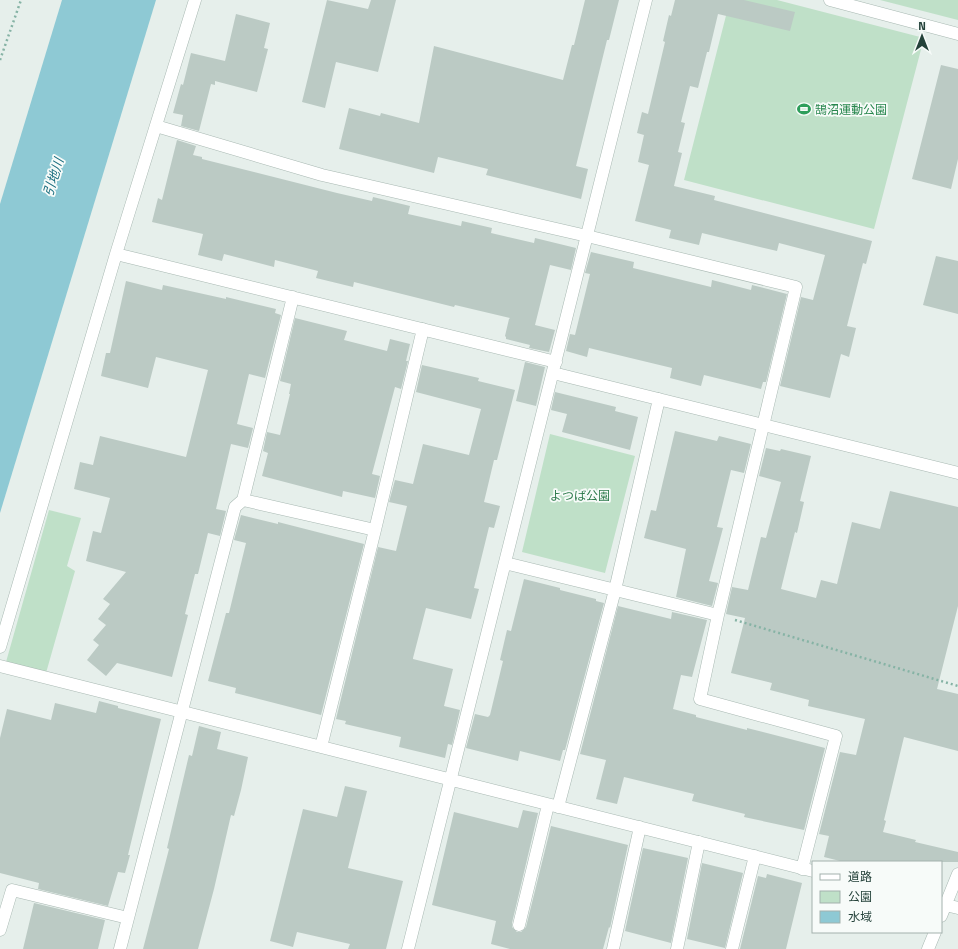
<svg xmlns="http://www.w3.org/2000/svg" width="958" height="949" font-family="'Titillium Web','Noto Sans JP',sans-serif">
	<rect width="100%" height="100%" fill="#e6efeb"/>
	<path fill="#bfe0c8" d="M730,0H777L924,38L874,229L684,180Z
		M880,0H958V20Z
		M550,434L635,456L605,573L522,552Z
		M49,510L81,518L67,566L75,571L46,673L6,662Z"/>
	<path fill="#8ec9d4" d="M62,0H156L0,513V204Z"/>
	<path fill="#bbcac4" d="M327,0L368,9L371,0H396L378,72L336,62L325,108L302,102Z
		M585,0H619L609,40H607L576,166L588,169L581,199L486,175L488,169L438,157L434,173L339,149L349,108L380,116L381,113L419,123L434,46L563,80L572,45H574Z
		M675,0H744L795,12L790,31L718,14L709,52H707L698,88L690,86L681,122L685,123L678,152L682,153L674,186L715,196L714,200L872,241L866,264L863,263L847,326L856,328L849,357L841,354L830,398L780,386L801,297L813,300L825,255L779,243L777,251L702,233L699,245L669,238L671,230L635,221L649,165L638,162L644,135L637,133L642,112L648,114L665,42L663,41L669,15L671,16Z
		M236,14L270,23L264,48L268,49L257,92L215,81V85L211,84L199,131L181,126L183,115L173,113L181,84L183,85L191,53L225,61Z
		M941,65L958,69V159L951,189L912,179Z
		M177,140L196,146L193,155L202,157V159L337,193L372,201L373,197L410,206L408,214L461,226L462,221L492,228L491,233L534,243L535,238L576,248L571,270L550,265L535,325L555,330L549,352L529,348L530,345L506,339V337L505,336L509,319L510,318L455,305L454,307L354,282L353,287L316,278L318,271L275,260L274,267L224,254L222,261L198,255L203,234L152,222L158,198L162,200Z
		M591,252L634,262L633,268L711,287L712,280L751,290L752,285L787,294L766,382H763L761,389L704,375L701,386L670,378L672,368L589,348L587,357L566,351L570,334L575,335L590,274L585,273Z
		M936,256L958,261V314L923,305Z
		M126,281L162,290L163,285L226,299V297L276,309L275,313L281,315L265,378L249,374L237,424L253,428L248,448L231,444L216,509L226,511L220,536L208,533L198,574H195L185,614L188,615L172,677L117,663L106,676L87,660L99,645L93,640L106,625L98,619L110,604L103,599L126,572L86,561L93,531L101,533L110,498L74,489L80,462L93,465L100,436L186,457L208,370L156,357L148,388L101,376L106,353H110Z
		M295,318L347,331L344,340L387,351L390,339L410,344L406,361H408L401,389L395,387L372,474L380,476L375,498L343,491L342,497L262,476L268,453L263,451L267,432L280,435L290,394H289L291,384L280,381Z
		M525,362L545,367L536,406L516,401Z
		M422,365L479,378L478,381L515,390L497,460H494L484,502L500,506L494,528L489,527L474,588L479,589L471,619L426,608L413,658V659L453,669L444,706L460,710L452,745L448,744L445,758L399,747L401,737L345,724L346,721L336,719L378,547L396,551L407,506L389,502L395,480L413,484L423,444L469,455L481,409L416,392Z
		M555,392L616,407L615,411L638,417L630,450L562,432L567,414L551,410Z
		M675,431L717,441L719,436L751,444L744,473L731,470L717,527L723,528L709,581L718,583L712,606L676,597L686,549L644,538L651,510L656,511Z
		M766,448L780,451L781,449L811,456L800,501L804,502L797,533L795,532L781,589L816,598L821,580L837,584L852,522L880,529L890,491L958,507V606L937,689L958,694V751L904,737L884,820L886,821L883,832L916,840L915,842L958,852V862H844L824,857L829,836L819,834L840,752L856,755L865,719L808,706L809,700L770,690L772,683L731,673L745,618L726,614L732,587L748,590L761,537L766,538L781,482L759,476Z
		M241,515L278,524V522L364,544L321,715L235,693L236,688L208,681L226,613H229L246,543L234,540Z
		M524,579L560,588V590L596,599V601L604,603L565,750H563L560,761L520,751L518,761L466,748L475,714L488,717L490,715L503,661L500,660L507,630L511,631Z
		M618,606L671,619L672,612L707,620L692,677L681,675L673,709L696,715V717L747,730V728L825,748L804,830L744,817L745,814L692,801L694,794L624,777L617,804L596,799L606,760L580,754Z
		M99,701L118,706V708L161,719L128,855H130L125,873L118,872L108,906L38,889L39,883L0,873V738L7,709L51,720L55,703L96,713Z
		M199,726L221,732L217,749L248,757L241,790L234,816L231,815L214,889L198,949H143L169,849L167,848L189,755L192,756Z
		M345,786L367,791L348,868L403,881L386,949H348L350,944L297,932L293,947L270,941L303,809L337,817Z
		M523,810L538,813L512,923V927L517,932H521L526,927L551,826L628,845L610,928L609,927L603,949H510L491,944L496,921L432,905L454,812L518,828Z
		M643,848L688,858L671,943L625,931Z
		M702,863L743,873L725,948L687,939Z
		M767,874L802,883L786,949H740L758,876L766,878Z
		M34,903L105,920L98,949H23Z"/>
	<g fill="none" stroke-linecap="round" stroke-linejoin="round">
		<g stroke="#a8b8b2" stroke-width="13">
			<path id="minor" d="M830,0L958,34
				M156,126L322,175L587,236L796,287L718,615L700,699L836,736L802,869
				M116,254L556,362
				M553,373L958,473
				M243,500L293,297
				M505,563L718,615
				M0,647L116,254L195,0
				M0,666L813,871
				M321,747L375,530L423,329
				M558,807L615,590L659,399
				M941,904L958,908
				M941,916L958,874
				M519,925L548,805
				M0,930L12,890L128,918
				M120,949L235,507L243,500L375,530
				M408,949L646,0
				M613,949L640,827
				M677,949L699,842
				M732,949L755,856
				M928,949L935,932"/>
		</g>
		<path stroke="#86b3a5" stroke-width="2.5" stroke-dasharray="2 3" stroke-linecap="butt" d="M0,60L21,0
			M735,620L958,686"/>
		<use href="#minor" stroke="#fff" stroke-width="12"/>
	</g>
	<defs>
		<g id="stadium-bare" transform="scale(1.08)"><path d="M0-5a6.5 5 0 1 0 0 10a6.5 5 0 1 0 0-10ZM-3.5-1.8h7v3.6h-7Z" fill="#2e9e5b" stroke="#f7fbf9" stroke-width="2.5" paint-order="stroke"/></g>
	</defs>
	<g fill-rule="evenodd">
		<use href="#stadium-bare" x="804" y="109"/>
	</g>
	<g text-anchor="middle" dominant-baseline="central" stroke-width="3.5" stroke-linejoin="round" paint-order="stroke">
		<g font-size="12" fill="#27864d" stroke="#f7fbf9" text-anchor="start">
			<text x="815" y="109">鵠沼運動公園</text>
		</g>
		<g font-size="12" fill="#2d7a4b" stroke="#f7fbf9">
			<text x="580" y="495">よつば公園</text>
		</g>
		<g font-size="13" font-style="italic" fill="#1c6f80" stroke="#f7fbf9">
			<text transform="translate(53 177) rotate(-73)">引地川</text>
		</g>
	</g>
	<rect x="812" y="861" width="130" height="72" fill="#f7fbf9" stroke="#a3b1ad"/>
	<rect x="820" y="874" width="20" height="6" fill="#ffffff" stroke="#a3b1ad"/>
	<text x="848" y="881" font-size="12" fill="#24423a">道路</text>
	<rect x="820" y="891" width="20" height="12" fill="#bfe0c8" stroke="#a3b1ad"/>
	<text x="848" y="901" font-size="12" fill="#24423a">公園</text>
	<rect x="820" y="911" width="20" height="12" fill="#8ec9d4" stroke="#a3b1ad"/>
	<text x="848" y="921" font-size="12" fill="#24423a">水域</text>
	<g transform="translate(922 36)" stroke="#f7fbf9" stroke-width="3" paint-order="stroke">
	<path d="M0-3L7 15L0 10L-7 15Z" fill="#24423a"/>
	<text y="-6" font-size="11" font-weight="bold" text-anchor="middle" fill="#24423a">N</text>
	</g>
</svg>
